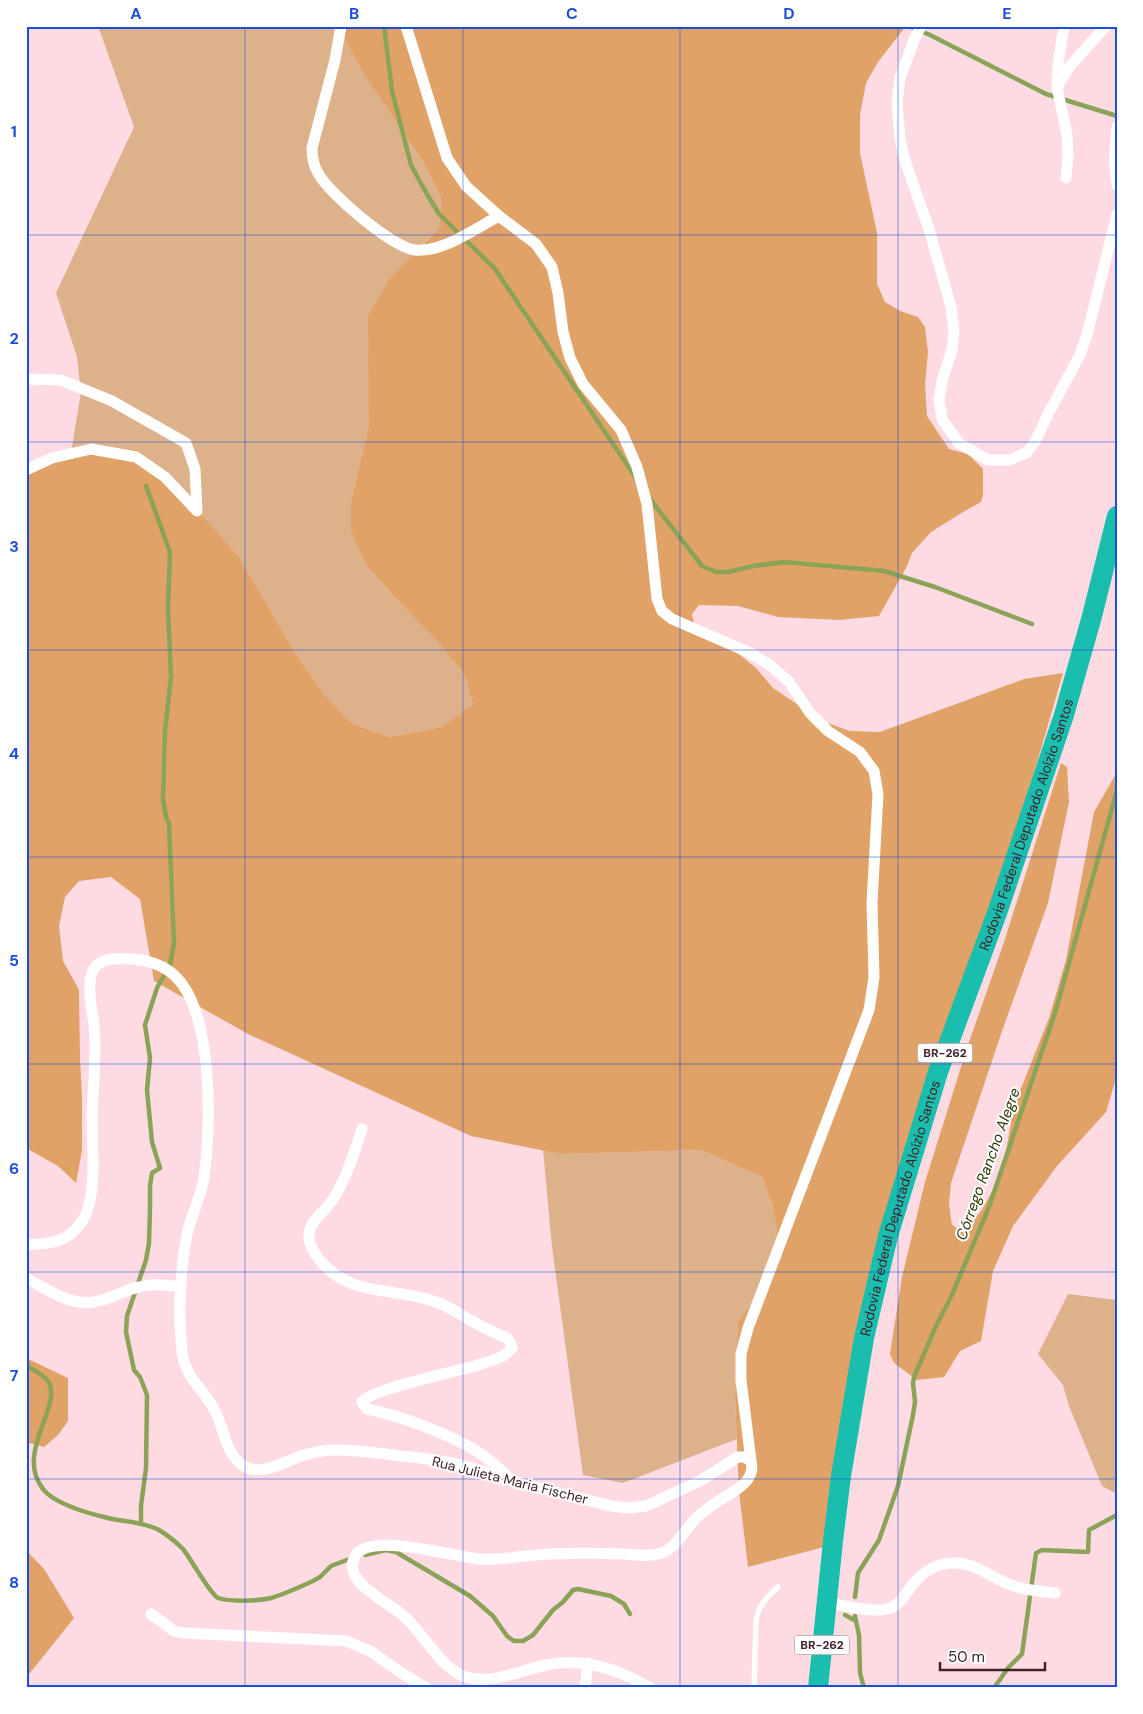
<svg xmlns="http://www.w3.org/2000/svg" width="1143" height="1714" font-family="'DM Sans',sans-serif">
	<rect width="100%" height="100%" fill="#fedbe2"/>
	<path fill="#ddb28b" d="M98,26H339L423,161L441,197L439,228L416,251L369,395V425L351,501L366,565L397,600L438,642L465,676L473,704L441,727L389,737L351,723L323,693L296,654L239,557L158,464L71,453L81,392L77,357L56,293L134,127Z
		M543,1150L561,1154L701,1150L762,1177L772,1204L782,1258L761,1291L738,1321L735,1395L737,1439L623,1483L583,1475L552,1247Z
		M1068,1294L1117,1300V1494L1102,1486L1069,1406L1063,1385L1038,1354Z"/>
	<path fill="#e0a266" d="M339,26H906L878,62L866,83L860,115V153L877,233V284L885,302L900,311L918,317L925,327L928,352L925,384L927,416L949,449L968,454L983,469V495L981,502L963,512L931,532L912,553L906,568L879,616L839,620L778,617L738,606L699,605L692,614L695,628L735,651L756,668L773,688L822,721L850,731L880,732L1024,679L1063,673L1036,766L980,938L938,1054L824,1547L748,1567L739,1492L735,1395L738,1321L761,1291L782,1258L772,1204L762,1177L701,1150L561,1154L471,1136L248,1034L154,981L140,899L111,877L79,881L65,897L59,926L63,961L79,990L80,1059L82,1097V1150L76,1183L58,1166L26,1148V472L71,453L115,449L158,464L239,557L296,654L323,693L351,723L389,737L441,727L473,704L465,676L438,642L397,600L366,565L351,531V501L369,425L368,316L389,280L439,228L441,197L423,161L362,71Z
		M1061,763L1067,767L1069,802L1048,903L1002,1031L951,1183L949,1204L952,1225L964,1232L981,1211L1002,1174L1014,1106L1049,1018L1066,960L1094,812L1117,772V1075L1106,1112L1057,1166L1013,1226L993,1271L981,1341L960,1351L944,1377L917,1380L894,1363L890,1354L902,1277L925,1182L967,1048L1004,942Z
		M26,1358L68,1378V1421L58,1435L44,1447L26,1442Z
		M26,1550L44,1569L74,1618L26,1678Z"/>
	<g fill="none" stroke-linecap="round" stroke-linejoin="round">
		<path stroke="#8aa357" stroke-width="4.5" d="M384,26L392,91L411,165L424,189L439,214L495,269L636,478
			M909,26L930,35L1046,94L1117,116
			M650,499L702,566L716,572H728L753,566L785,562L884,571L935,587L1032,624
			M26,1365C33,1370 43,1374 48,1381C64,1406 14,1452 43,1489C53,1503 87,1513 104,1517C122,1522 142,1521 159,1530C167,1535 176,1542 183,1549C191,1559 210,1594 218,1598C229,1602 259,1601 271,1598C285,1594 300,1587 313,1581L320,1577L331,1566L352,1558
			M141,1524V1506L146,1468L147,1395L140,1377L134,1370L126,1332L127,1316L146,1260L149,1243L150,1209V1186L152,1173L160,1168L152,1142L147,1090L150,1058L145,1025L157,988L170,965L174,943L169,824L166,817L163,800L165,731L171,677L168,609L170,552L146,486
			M365,1555L386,1550L396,1552L470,1596L493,1616L507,1636L514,1641H523L533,1635L553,1610L563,1602L573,1590L578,1589L611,1596L624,1604L630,1614
			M855,1597L858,1573L879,1540L898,1486L913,1415L915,1402L913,1383L914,1377L936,1326L951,1297L989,1207L1056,1010L1117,790
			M845,1615L856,1621
			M855,1616L859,1635L860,1673L864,1688
			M994,1688L1008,1668L1022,1654L1036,1553L1042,1550L1088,1552L1089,1530L1117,1515"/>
		<path stroke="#fff" stroke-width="5.5" d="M754,1688L756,1620C759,1605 767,1597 778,1587"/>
		<path stroke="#fff" stroke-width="11" d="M341,26L335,60L312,148C312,157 313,165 318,173C329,194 392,247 415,250C442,253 476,228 499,216
			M406,26L447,158L466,186L499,216L536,244L552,267L558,293L563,332L570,358L583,384L621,430L637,467L647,504L657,599L662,611L672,619L748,652L770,665L789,682L810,713L828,731L860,752L874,771L878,794L872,903L874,977L869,1010L748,1328L741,1354V1380L751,1461
			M921,26L914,40L900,78L897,103L900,139L905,161L929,229L951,307L954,331L952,350L942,381L939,399L942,419L959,443L988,460H1009L1026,453L1035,442L1048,414L1080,355L1087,335L1117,214
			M1057,84L1058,64L1064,26
			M1117,127C1115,147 1113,165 1117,185
			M1066,178L1068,155L1067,135L1057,87L1070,66L1106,26
			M26,379L61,380L112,401L186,443L195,469L197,511L165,477L136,457L91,449L52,458L26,470
			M362,1129C353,1155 345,1185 328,1206C321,1214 310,1222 309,1234C308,1243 313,1251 318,1258C350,1299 393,1286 436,1302C453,1308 467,1319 483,1327C491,1331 499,1335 507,1338L511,1344L512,1348C504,1359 487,1362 475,1366C456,1371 369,1390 362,1402L367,1409C402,1416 459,1437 488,1459C495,1464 501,1471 508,1477
			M26,1244C45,1245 68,1242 79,1225C83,1221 87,1213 88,1208C96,1183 92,1143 92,1116C93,1086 97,1055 94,1025C92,1010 85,980 95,967C103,957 121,958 132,959C145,960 158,963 169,971C215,1003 211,1128 204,1177C201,1199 189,1218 186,1240C180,1275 178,1316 182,1351C185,1380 206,1390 216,1413C224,1430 226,1453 242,1465C260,1478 285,1461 304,1455C314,1452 325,1450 336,1450C358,1450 379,1453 401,1456C423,1458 444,1461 466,1466C481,1470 495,1476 510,1480C543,1490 577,1497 611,1506L628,1508L646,1506L700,1481L738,1457H744L751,1461C757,1483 730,1493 715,1503C709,1508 701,1513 696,1518C685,1529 677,1547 662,1553C650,1557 637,1555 625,1554C596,1553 565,1552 536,1555C517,1556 497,1561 479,1559C455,1557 360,1528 353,1561C351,1567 354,1576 358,1580C368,1594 392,1605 406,1618C424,1635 442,1670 466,1677C493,1685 520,1670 546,1665C583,1657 618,1669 650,1688
			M26,1278C43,1287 60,1299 79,1302C99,1306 120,1291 139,1287C153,1283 167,1285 181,1287
			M827,1603C844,1605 871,1613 887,1609C901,1606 906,1592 914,1583C924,1571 938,1563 953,1563C978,1562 994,1581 1017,1587C1029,1591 1042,1591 1055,1593
			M151,1614L174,1631L183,1633L346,1641L370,1651L400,1672L426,1688
			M585,1688L588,1663"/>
		<path stroke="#1abeae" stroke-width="20" id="s1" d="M818,1688L833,1541L841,1476L864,1338L888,1236L938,1072L997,913L1064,715L1092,616L1117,516"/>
	</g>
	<path fill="none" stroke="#1d4ed8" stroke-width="1" stroke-opacity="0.55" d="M245,26V1688M463,26V1688M680,26V1688M898,26V1688M26,235H1117M26,442H1117M26,650H1117M26,857H1117M26,1064H1117M26,1272H1117M26,1479H1117"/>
	<g text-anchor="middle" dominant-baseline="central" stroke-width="4" stroke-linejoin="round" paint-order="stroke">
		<g fill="#fff" stroke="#7a646a" stroke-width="1">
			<rect x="917.5" y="1043.5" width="55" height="19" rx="4"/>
			<rect x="794.5" y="1635.5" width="55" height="19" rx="4"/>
		</g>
		<g font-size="12" font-weight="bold" fill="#41222a">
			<text x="945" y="1053">BR-262</text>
			<text x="822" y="1645">BR-262</text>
		</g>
		<g font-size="14" fill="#41222a" stroke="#fff">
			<text stroke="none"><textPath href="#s1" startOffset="892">Rodovia Federal Deputado Aloízio Santos</textPath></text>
			<text stroke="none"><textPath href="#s1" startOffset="488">Rodovia Federal Deputado Aloízio Santos</textPath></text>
			<text transform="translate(510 1480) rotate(14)">Rua Julieta Maria Fischer</text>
		</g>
		<g font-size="15" font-style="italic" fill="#293800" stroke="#fff">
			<text transform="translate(988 1164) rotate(-70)">Córrego Rancho Alegre</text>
		</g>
	</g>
	<rect width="1143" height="1714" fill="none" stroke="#ffffff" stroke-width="55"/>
	<path d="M940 1662v8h105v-8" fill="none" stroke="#41222a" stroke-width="2.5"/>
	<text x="948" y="1662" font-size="15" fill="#41222a" stroke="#ffffff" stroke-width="4" paint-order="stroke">50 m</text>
	<rect x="28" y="28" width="1088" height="1658" fill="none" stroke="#1d4ed8" stroke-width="2"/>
	<g font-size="16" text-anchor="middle" font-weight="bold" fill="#1d4ed8">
		<text x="136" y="19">A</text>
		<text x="354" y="19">B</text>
		<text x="572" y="19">C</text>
		<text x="789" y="19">D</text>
		<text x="1007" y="19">E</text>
		<text x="14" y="137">1</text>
		<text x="14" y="344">2</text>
		<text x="14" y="552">3</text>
		<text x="14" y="759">4</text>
		<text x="14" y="966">5</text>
		<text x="14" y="1174">6</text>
		<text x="14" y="1381">7</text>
		<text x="14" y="1588">8</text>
	</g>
</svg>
